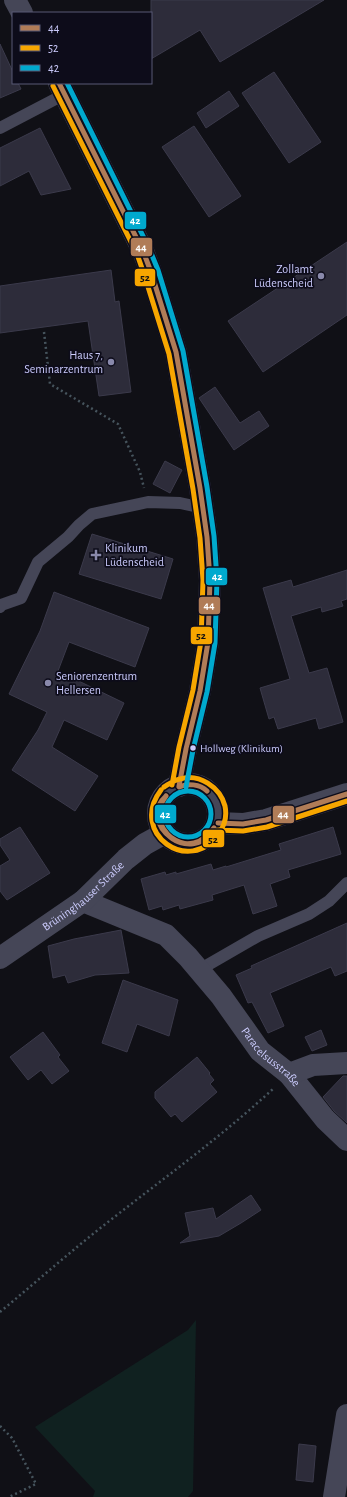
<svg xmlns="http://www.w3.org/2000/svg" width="347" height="1497" font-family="'Alegreya Sans',sans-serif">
	<rect width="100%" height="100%" fill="#101016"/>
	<path fill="#102120" d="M196,1320L193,1491L188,1497H93L95,1491L35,1427L188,1330Z"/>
	<path fill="#2d2c3a" stroke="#3b3a4b" d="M151,0H324L220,62L200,30L151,59Z
		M0,44L13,72V83H18L21,89L0,98Z
		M274,72L321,142L289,163L242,93Z
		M229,91L239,106L206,128L197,113Z
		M194,126L241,196L209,217L162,147Z
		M40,128L71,189L41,195L29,171L0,186V148Z
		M347,242V315L263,372L228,321Z
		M111,270L115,302L119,301L131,392L99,396L88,321L0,333V286Z
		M215,387L240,423L259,411L269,426L234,450L199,398Z
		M165,461L182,470L170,493L153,484Z
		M92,534L173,559L161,599L79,574Z
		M347,570V599L341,601L343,606L322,612L321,607L291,616L309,673L327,668L343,722L319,729L316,718L278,729L274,717L269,719L260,688L290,679L263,588L291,580L293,587Z
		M54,592L149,628L135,667L69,642L58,671L124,703L107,740L64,720L52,747L98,776L75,811L12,770L38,730L47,712L9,694L40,631Z
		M20,827L50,873L7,900L0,891V866L10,860L0,845V839Z
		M333,827L341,854L288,870L290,877L270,884L277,906L253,914L244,885L212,895L213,900L180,909L179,905L163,910L162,906L149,910L141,879L165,872L166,875L176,872V874L211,864L213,870L226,866V867L281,850L279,844Z
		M347,923V971L335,976L331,967L270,993L284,1026L268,1033L252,1002L248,1003L236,975L252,968L251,966Z
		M121,930L129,973L95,975L68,983L65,975L53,978L48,946L74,939Z
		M123,980L178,1000L169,1036L137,1024L127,1052L102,1043Z
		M321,1030L327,1045L312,1051L305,1037Z
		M43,1032L60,1055L58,1057L69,1071L52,1084L41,1070L28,1080L10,1057Z
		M197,1057L210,1073L209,1074L214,1080L210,1084L217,1092L182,1122L175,1114L171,1117L155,1098V1092Z
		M343,1076H347V1123L334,1111L323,1097Z
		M251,1195L261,1210L241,1223L219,1236L180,1243L190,1236L185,1213L213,1208L216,1219Z
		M299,1444L316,1446L313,1482L296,1480Z"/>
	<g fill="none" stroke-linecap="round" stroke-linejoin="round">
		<path stroke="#46545d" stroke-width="2.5" stroke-dasharray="2 3" stroke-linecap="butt" d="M44,332L50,384L118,424L140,472L144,488
			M0,1312C36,1282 71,1251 108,1222C164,1178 221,1137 274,1088
			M0,1426L12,1438L36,1484L9,1497"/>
		<path stroke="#454657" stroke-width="12" d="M0,128L65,94
			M0,607L1,605L21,598L38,562L68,537L79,525L92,514L148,502L180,503L203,508
			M199,970L258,936L309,914L329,901L347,883"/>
		<g stroke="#454657" stroke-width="22">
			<path d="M15,0L22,13"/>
			<path d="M59,83L143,251L151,272L176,352L200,488L207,537L210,580L208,642L200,691L186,749L179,786"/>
			<circle cx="188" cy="814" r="30"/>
			<path d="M218,823L243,824L266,820L347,794"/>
			<path id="s1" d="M83,901L166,935L188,957L221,996L260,1051L289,1074L325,1119L347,1140"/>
			<path id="s2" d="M0,958L83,901L126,859L145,844L165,833"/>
			<path d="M289,1074L313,1065L347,1063"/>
			<path d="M334,1497L347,1415"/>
		</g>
		<g stroke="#0d0c1a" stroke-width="8">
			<path id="bus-1" d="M59,83L143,251L151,272L176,352L200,488L207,537L210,580L208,642L200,691L186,749L179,786
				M179,787C187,783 200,784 207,791
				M166,796C164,799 161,803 160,807C155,826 173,848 194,843C203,841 208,835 214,828
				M166,796C136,823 192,868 214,828
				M218,823L243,824L266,820L347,794"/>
		</g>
		<g stroke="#0d0c1a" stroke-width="8">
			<path id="bus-2" d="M53,86L137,254L144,274L169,354L193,489L200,538L203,580L201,641L193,690L179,747L172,785
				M161,790C128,833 190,877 219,833C225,825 227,816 225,806C220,787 199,773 180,779C174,780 169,784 164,787
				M218,830L243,831L267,827L347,801"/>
		</g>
		<g stroke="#0d0c1a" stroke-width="8">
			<path id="bus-3" d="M67,83L149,248L158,270L183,351L207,487L214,536L217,580L215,643L207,692L193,750L186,787
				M165 814a23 23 0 1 1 46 0a23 23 0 1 1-46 0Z"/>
		</g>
		<use href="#bus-1" stroke="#b07c57" stroke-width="5"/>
		<use href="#bus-2" stroke="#f7a600" stroke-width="5"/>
		<use href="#bus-3" stroke="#00a9ce" stroke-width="5"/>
	</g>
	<g fill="#8989ab" stroke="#0d0c1a" stroke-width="1.5">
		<circle cx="321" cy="276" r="4"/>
		<circle cx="111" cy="362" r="4"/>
		<path d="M94 549h4v4h4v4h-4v4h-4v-4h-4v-4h4z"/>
		<circle cx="48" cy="683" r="4"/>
	</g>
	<circle fill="#cacafb" stroke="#0d0c1a" stroke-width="1.5" cx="193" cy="748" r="3.5"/>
	<g text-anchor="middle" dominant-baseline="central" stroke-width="3.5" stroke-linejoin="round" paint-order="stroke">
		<g font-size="11" fill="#cacafb" stroke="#0d0c1a" text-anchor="start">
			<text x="200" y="748">Hollweg (Klinikum)</text>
		</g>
		<g font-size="12" fill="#cacafb" stroke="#0d0c1a" text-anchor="end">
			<text x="313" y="269">Zollamt<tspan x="313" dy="14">Lüdenscheid</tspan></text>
			<text x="103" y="355">Haus 7,<tspan x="103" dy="14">Seminarzentrum</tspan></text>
			<text x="105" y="548" text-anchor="start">Klinikum<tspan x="105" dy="14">Lüdenscheid</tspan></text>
			<text x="56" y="676" text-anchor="start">Seniorenzentrum<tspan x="56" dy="14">Hellersen</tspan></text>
		</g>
		<g font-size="12" fill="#cacafb" stroke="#0d0c1a">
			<text stroke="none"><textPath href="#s2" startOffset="104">Brüninghauser Straße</textPath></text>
			<text stroke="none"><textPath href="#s1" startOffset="251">Paracelsusstraße</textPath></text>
		</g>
	</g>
	<g stroke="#0d0c1a" stroke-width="1.5">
		<rect x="124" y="211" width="23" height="19" rx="4" fill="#00a9ce"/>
		<rect x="130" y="237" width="23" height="20" rx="4" fill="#b07c57"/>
		<rect x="134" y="268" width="22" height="19" rx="4" fill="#f7a600"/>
		<rect x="205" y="567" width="23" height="19" rx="4" fill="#00a9ce"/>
		<rect x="198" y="596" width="23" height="19" rx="4" fill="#b07c57"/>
		<rect x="190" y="626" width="23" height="19" rx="4" fill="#f7a600"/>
		<rect x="154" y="804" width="23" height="20" rx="4" fill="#00a9ce"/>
		<rect x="272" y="805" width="23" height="19" rx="4" fill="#b07c57"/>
		<rect x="202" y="829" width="23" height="19" rx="4" fill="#f7a600"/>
	</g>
	<g font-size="11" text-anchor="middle" font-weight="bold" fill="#fff">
		<text x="135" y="224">42</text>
		<text x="141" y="251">44</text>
		<text x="217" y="580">42</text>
		<text x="209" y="609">44</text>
		<text x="165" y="818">42</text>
		<text x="283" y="818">44</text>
	</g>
	<g font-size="11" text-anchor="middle" font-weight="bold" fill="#111">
		<text x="145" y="281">52</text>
		<text x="201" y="639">52</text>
		<text x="213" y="843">52</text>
	</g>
	<rect x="12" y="12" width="140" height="72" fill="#0d0c1a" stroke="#595874"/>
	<rect x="20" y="25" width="20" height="6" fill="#b07c57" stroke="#595874"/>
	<text x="48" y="32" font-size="12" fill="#cacafb">44</text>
	<rect x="20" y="45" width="20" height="6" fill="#f7a600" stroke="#595874"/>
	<text x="48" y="52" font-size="12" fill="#cacafb">52</text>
	<rect x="20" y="65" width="20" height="6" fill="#00a9ce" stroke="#595874"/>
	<text x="48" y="72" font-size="12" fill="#cacafb">42</text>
</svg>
